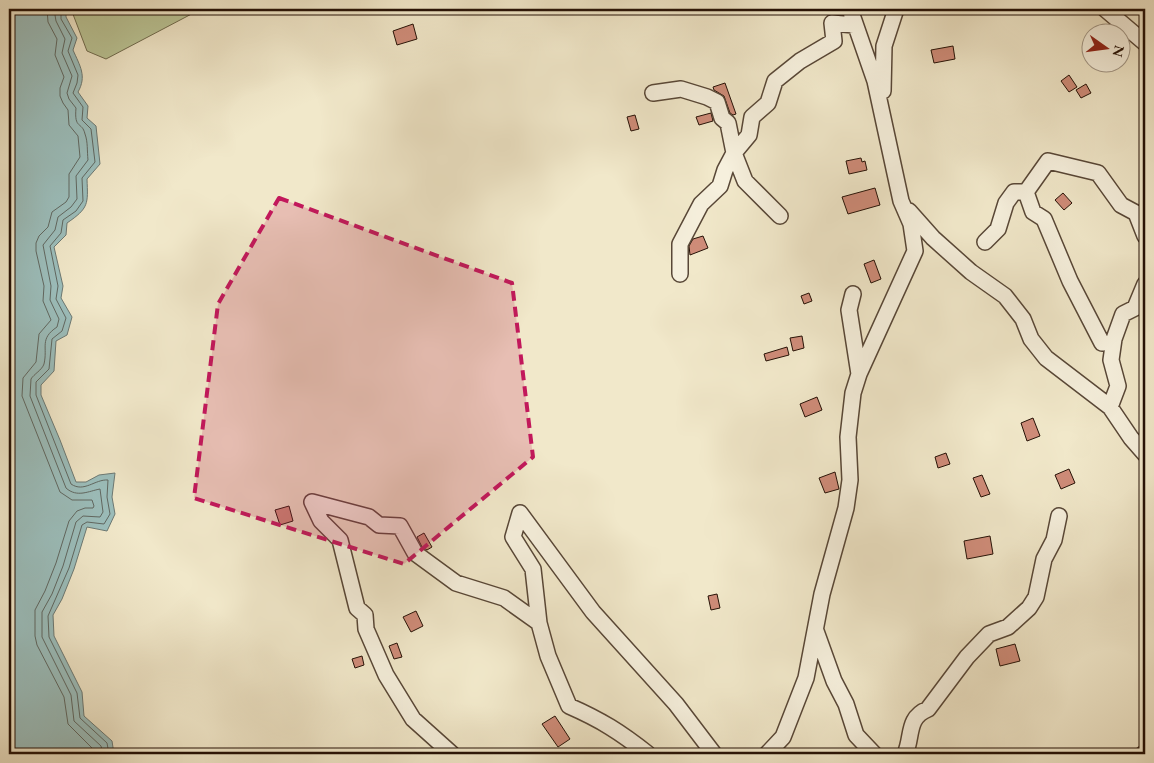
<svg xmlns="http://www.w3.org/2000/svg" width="1154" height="763" font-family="'EB Garamond',serif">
	<rect width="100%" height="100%" fill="#f1e8ca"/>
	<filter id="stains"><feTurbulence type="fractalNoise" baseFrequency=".004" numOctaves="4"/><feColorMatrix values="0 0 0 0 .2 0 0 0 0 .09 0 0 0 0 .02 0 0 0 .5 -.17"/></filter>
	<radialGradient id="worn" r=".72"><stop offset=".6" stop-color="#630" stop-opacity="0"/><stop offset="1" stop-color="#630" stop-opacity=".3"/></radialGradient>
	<path fill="#bbc596" stroke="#706b4e" d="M71,9H201L106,59L87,51Z"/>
	<path fill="#9cbfbd" stroke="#6c7974" d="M9,9H66V17L77,38L73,50C80,66 87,76 78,92L88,106L87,118L96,126L100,164L87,179C88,204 89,208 67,223L66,235L54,247L63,286L61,298L72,317L67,335L56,341L54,371L41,385V395L60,440L76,482H86L99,475L115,473L112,497L115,514L107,531L87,527L74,569L62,599L53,615L54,636L82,692L84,716L112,741L114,754H9Z"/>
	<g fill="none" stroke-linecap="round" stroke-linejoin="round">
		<path stroke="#606862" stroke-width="1" d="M47,9L48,22L57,39L55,55L64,77L60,88V96L63,103L68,110L69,125L78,136L80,157L69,174V197L66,202L52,212L48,227L39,236L36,243V251L44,286L43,301L51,320L39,334L36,362L23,378L22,396L60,492L72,500H92L94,506L93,508H85L77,511L69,521L56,563L45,591L35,610V636L37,645L64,697L68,724L94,750L95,754
			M54,9L56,21L65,39L62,53L72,76L67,93L69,99L76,108C74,130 82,121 85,134C88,142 87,151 88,160L76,176L77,199L71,207L58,217L55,230L43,245L51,286L50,300L59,319L57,327C39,339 48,347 44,364C42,370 34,374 31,379L30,396L66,488C77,498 89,491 100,489L103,512L100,517L83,516L76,522L63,566L52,594L42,612V637L71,695L74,721L101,746L103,754
			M61,9V19L72,38L68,51L78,75L77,83L73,93L83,107L82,120L91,129L95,162L82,178L83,201L76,211L63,220L61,233L50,246L58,286L56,299L66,318L62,331L52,339L49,369L36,382V395L71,484C84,493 95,479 108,480L107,497L110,514L104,524L87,522L82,525L69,568L48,616L49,637L77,693L80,718L107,743L109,754"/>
	</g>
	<path fill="#cf8c79" stroke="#251106" d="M413,24L417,39L397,45L393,31Z
		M953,46L955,59L934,63L931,50Z
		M1069,75L1077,87L1069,92L1061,81Z
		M725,83L736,114L733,115L730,113L724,96L714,90L713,87Z
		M1086,84L1091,93L1081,98L1076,90Z
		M711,113L713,121L699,125L696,117Z
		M635,115L639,129L631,131L627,117Z
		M861,158L862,162L865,161L867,170L849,174L846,161Z
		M875,188L880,205L848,214L842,197Z
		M1063,193L1072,203L1064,210L1055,200Z
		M703,236L708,248L690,255L689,246L693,239Z
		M874,260L881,279L871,283L864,264Z
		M809,293L812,301L804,304L801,296Z
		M802,336L804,348L793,351L790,338Z
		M787,347L789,355L766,361L764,354Z
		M817,397L822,410L805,417L800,404Z
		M1033,418L1040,436L1027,441L1021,423Z
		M946,453L950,464L938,468L935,457Z
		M1069,469L1075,483L1061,489L1055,475Z
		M835,472L839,489L825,493L819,478Z
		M982,475L990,494L981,497L973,478Z
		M289,506L293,521L280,525L275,510Z
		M424,533L432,547L427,550L422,547L417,537Z
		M990,536L993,554L967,559L964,541Z
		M717,594L720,608L711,610L708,596Z
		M416,611L423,626L411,632L403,617Z
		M397,643L402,657L394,659L389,646Z
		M1015,644L1020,661L1000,666L996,649Z
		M362,656L364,665L355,668L352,659Z
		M555,716L570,739L558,747L542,724Z"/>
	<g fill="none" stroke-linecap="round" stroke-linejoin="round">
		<g stroke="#584737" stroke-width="18">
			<path id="minor" d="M1105,9L1145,43
				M883,91L884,46L896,9
				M653,93L681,89L707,97L717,102L722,118L728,123L734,153L725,170L720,186L701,204L680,244V274
				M909,211L933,238L971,272L1005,296L1023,319L1031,339L1046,358L1110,407L1131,438L1145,454
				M780,216L745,181L734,153L749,135L752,117L768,103L775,81L800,61L834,41L832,23L854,25
				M985,242L998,229L1006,203L1014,192H1026
				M853,294L849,310L859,374
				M1102,343L1070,281L1044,219L1033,212L1026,192L1048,161L1098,173L1121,205L1136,213L1145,236
				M1110,407L1118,386L1111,360L1114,339L1123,314L1135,308L1145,284
				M539,623L533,569L513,537L520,513L593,612L676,704L714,754
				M816,631L834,681L846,704L856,735L874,754
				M452,754L413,719L386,675L366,629L365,615L357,608L340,540L321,521L312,502L369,517L379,525L400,526L415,553L456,583L504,598L539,623L548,656L569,706C601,720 620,732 648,754
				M767,754L783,737L806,678L822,594L846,508L850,480L848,437L853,393L859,374L915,251L911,224L901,201L875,81L850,9
				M905,754C913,737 906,718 928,709L967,657L989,634L1008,627L1029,608L1036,597L1044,559L1054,540L1059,516
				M1143,754L1145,753"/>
		</g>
		<use href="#minor" stroke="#f6f0dd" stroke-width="15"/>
	</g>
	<path fill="#c2185b" fill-opacity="0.2" stroke="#c2185b" stroke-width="4" stroke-dasharray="10 6" stroke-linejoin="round" d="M279,198L512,283L533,457L404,564L194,498L218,304Z"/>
	<rect width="1154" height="763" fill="none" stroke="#f1e8ca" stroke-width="30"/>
	<rect x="10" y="10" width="1134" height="743" fill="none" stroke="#251106" stroke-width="2.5"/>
	<rect x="15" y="15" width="1124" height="733" fill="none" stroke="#251106"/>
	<g transform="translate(1106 48) rotate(104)"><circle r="24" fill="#f6f0dd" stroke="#a29787"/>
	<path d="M0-4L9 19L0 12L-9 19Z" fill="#8f2418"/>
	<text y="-8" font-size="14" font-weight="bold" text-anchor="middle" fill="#251106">N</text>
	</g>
	<rect width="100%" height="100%" filter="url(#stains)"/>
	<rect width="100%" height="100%" fill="url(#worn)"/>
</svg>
